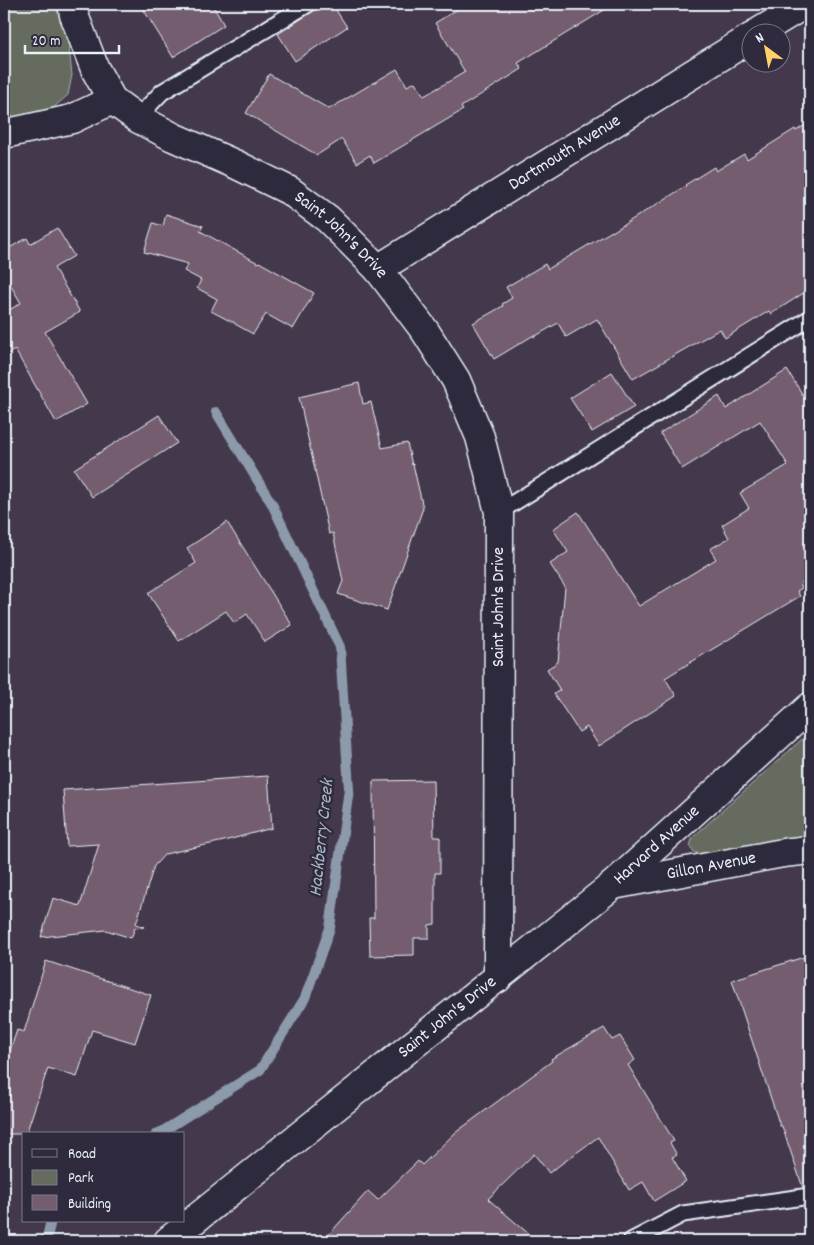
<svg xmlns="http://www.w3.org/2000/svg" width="814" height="1245" font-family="Dekko,sans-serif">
	<rect width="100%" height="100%" fill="#44394c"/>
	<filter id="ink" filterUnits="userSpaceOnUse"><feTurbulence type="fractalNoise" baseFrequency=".02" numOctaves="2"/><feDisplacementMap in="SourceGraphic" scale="10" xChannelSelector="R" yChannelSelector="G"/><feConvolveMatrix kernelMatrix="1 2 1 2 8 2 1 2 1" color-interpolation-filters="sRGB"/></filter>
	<g filter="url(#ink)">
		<path fill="#656c5f" stroke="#a6aeac" d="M4,4H55L68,38L72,75L68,95L53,108L4,122Z
			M810,732V835L700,854L694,852L690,846L693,837Z"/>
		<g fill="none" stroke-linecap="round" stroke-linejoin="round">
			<path stroke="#8c9aac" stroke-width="10" d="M156,1134L163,1131L260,1070L305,998L330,928L349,789L340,647L272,504L216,412
				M46,1241L51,1221"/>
		</g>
		<path fill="#755d70" stroke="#e8f1f8" d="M140,4H212L224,25L173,57Z
			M324,4H332L347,27L295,61L278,34Z
			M466,4H614L518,63L522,69L461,107L463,110L374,163L370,155L357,163L342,139L317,155L246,113L269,74L329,109L397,69L407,86L415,82L424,96L465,72L435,23Z
			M810,122V289L771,314L769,311L725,338L720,329L633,379L597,319L566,337L558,323L534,337V335L494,359L473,323L503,306L502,304L512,298L506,287L545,264L548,269L612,231V232L686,186L685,185L714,167L716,171L744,154L747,159L795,129L796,131Z
			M166,214L203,226L200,231L258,263L259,262L314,293L293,329L266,314L253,334L235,324L234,322H232L211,311L217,299L197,288L201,280L184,271L188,264L144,252L153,223L163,226Z
			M57,228L74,256L54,268L80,312L45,332L87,404L56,422L15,350L4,356V313L21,303L4,274V251L27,238L30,244Z
			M787,370L810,406V577L800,584L802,588L797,591L800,596L665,678L676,696L599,746L587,727L579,732L554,694L560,690L547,669L558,662L565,587L550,564L568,552L553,529L578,512L639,606L716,559L710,549L729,538L722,525L749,508L740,493L788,465L760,421L682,469L660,433L719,396L726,409Z
			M612,372L634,407L592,432L570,398Z
			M359,383L363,404L371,402L382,448L407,443L412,465L413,464L423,508L387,610L338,594L343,581L333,533L329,534L299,397Z
			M159,415L177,443L92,497L74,469Z
			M227,522L292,625L265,642L247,614L234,623L226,611L179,641L148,593L196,563L187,548Z
			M268,776L272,828L224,841L165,854L154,866L136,924L145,927L135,928L131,938L106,930L41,937L53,898L80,906L99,844L67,846L63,790Z
			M433,780L434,837H440V873H435V924L429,925V938H414V955L370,956L369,918H374L373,781Z
			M810,955V1187L803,1188L782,1126H780L732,980Z
			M46,961L151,995L135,1043L92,1030L77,1077L48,1068L26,1134H4V1069L17,1030L24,1032Z
			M604,1028L612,1040L620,1036L635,1060L628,1065L674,1141L670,1143L677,1155L672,1157L686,1181L654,1201L643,1182L629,1190L598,1137L549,1173L534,1154L488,1199L537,1241H323L368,1191L378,1200L418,1161L422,1165L455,1133L552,1061L551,1059Z"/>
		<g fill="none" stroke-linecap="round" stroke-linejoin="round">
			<g stroke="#e8f1f8" stroke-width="19">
				<path id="service" d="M137,118L162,92L308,4
					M499,512L810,318
					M631,1241L683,1214L810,1196"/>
			</g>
			<g stroke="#e8f1f8" stroke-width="31">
				<g id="minor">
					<path id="s1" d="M72,4L74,15L95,69L112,100L137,118L173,137L237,165L290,191L328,219L378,269L425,331L456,380L480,437L499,512L498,978"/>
					<path d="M759,32L805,4"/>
					<path d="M4,134L72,119L112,100"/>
					<path id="s2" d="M378,269L752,37"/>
					<path id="s3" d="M613,885L783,853L810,850"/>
					<path id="s4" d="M168,1241L613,885L810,707"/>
				</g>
			</g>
			<use href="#service" stroke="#2f2a3d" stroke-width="15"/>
			<use href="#minor" stroke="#2f2a3d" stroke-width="28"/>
		</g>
	</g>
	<g text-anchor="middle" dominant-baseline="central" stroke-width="5" stroke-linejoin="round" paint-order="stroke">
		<g font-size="18" fill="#e8f1f8" stroke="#2f2a3d">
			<text stroke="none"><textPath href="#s2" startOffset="220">Dartmouth Avenue</textPath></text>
			<text stroke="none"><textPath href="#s1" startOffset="372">Saint John's Drive</textPath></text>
			<text transform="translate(499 607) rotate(-90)">Saint John's Drive</text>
			<text stroke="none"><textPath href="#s4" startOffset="629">Harvard Avenue</textPath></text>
			<text stroke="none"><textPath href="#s3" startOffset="100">Gillon Avenue</textPath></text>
			<text stroke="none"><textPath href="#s4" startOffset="358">Saint John's Drive</textPath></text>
		</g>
		<g font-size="19" font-style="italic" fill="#aab7c5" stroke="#2f2a3d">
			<text transform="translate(323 838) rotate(-84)">Hackberry Creek</text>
		</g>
	</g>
	<rect width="814" height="1245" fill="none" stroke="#2f2a3d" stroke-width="20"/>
	<rect x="10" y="10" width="794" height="1225" fill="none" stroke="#e8f1f8" stroke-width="2" filter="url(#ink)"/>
	<rect x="22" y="1132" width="162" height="90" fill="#2f2a3d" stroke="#797a88"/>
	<rect x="32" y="1149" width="25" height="8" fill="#2f2a3d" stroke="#797a88"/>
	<text x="68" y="1158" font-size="15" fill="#e8f1f8">Road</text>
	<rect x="32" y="1170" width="25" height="15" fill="#656c5f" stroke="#797a88"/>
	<text x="68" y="1182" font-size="15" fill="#e8f1f8">Park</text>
	<rect x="32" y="1195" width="25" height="15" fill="#755d70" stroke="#797a88"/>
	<text x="68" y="1208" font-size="15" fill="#e8f1f8">Building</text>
	<g transform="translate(766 48) rotate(328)"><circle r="24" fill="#2f2a3d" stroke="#797a88"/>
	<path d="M0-4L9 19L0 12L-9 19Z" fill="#ffd166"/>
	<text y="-8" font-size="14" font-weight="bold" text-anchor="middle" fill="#e8f1f8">N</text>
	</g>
	<path d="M25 45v8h94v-8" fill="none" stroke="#e8f1f8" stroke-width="2.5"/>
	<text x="32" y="45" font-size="15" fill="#e8f1f8" stroke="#2f2a3d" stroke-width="4" paint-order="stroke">20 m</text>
</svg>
